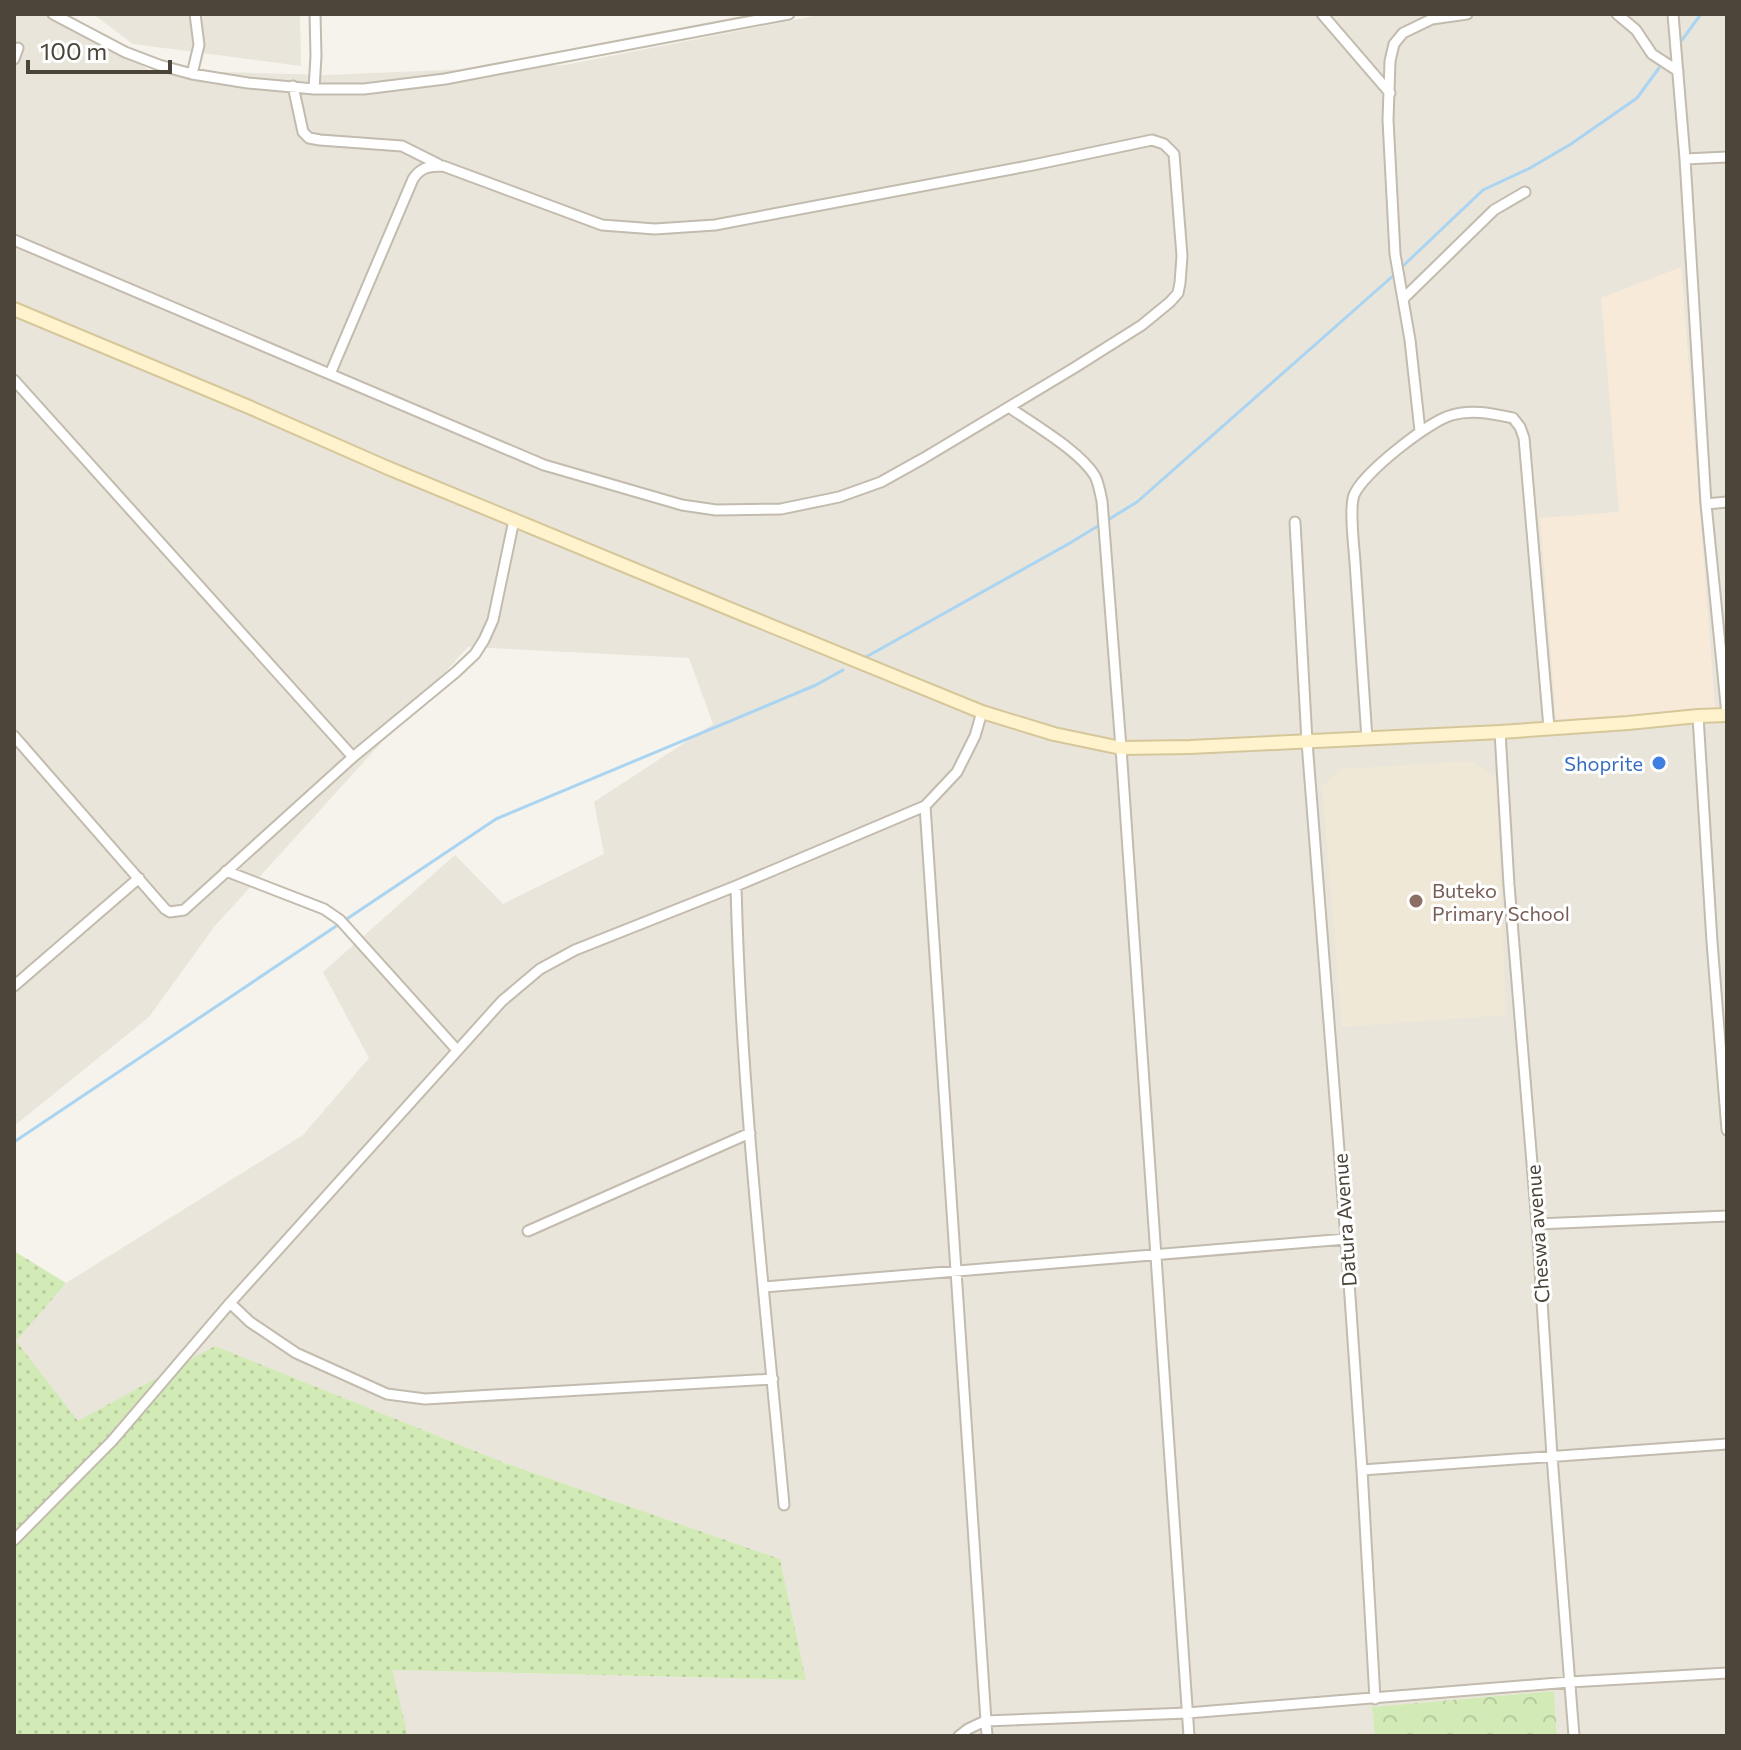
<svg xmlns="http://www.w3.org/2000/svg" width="1741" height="1750" font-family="Commissioner,sans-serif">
	<defs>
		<pattern id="grass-dots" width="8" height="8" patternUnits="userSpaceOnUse" patternTransform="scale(2)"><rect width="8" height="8" fill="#d2eab5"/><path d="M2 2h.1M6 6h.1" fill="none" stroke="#b6ca9c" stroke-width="1.8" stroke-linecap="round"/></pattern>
		<pattern id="park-crowns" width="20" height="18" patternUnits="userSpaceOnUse" patternTransform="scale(2)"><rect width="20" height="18" fill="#d2eab5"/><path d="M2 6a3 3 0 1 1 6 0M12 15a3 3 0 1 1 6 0" fill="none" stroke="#b6ca9c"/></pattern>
	</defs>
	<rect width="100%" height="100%" fill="#f6f3ec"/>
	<path fill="#eae5da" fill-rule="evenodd" d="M14,14H57L149,70L327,75L565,65L824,14H1727V1736H1557L1554,1691L1373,1707L1375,1736H408L391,1670L806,1680L780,1559L505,1463L215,1346L78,1422L15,1341L66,1283L303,1135L369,1058L323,972L455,855L503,904L604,854L594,802L713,724L689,658L468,647L214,927L149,1017L14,1126ZM1681,267V268L1715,710L1540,519L1619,512Z
		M93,14H300L301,66L133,44Z"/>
	<path fill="#f7ead8" d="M1681,267L1715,710L1556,720L1540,518L1619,512L1601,298Z"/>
	<path fill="#efe8d6" d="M1473,761L1496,778L1506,1015L1342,1027L1322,786L1340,769Z"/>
	<path fill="url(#grass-dots)" d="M14,1251L66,1283L16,1341L78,1421L215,1346L505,1463L780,1559L806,1680L392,1670L408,1736H14Z"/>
	<path fill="url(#park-crowns)" d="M1554,1691L1557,1736H1375L1372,1707Z"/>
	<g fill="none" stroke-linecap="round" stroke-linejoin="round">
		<path stroke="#a9d4f2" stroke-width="3" d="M1682,40L1701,14
			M1404,265L1483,190L1530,168L1571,144L1637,98L1659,68
			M866,657L1070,543L1137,502L1394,275
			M14,1142L496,819L816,685L843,670"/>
		<g stroke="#c2bbae" stroke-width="13">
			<path id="minor" d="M53,14L125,52L159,65L192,74L248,83L314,89H364L445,79L789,14
				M1322,14L1390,93
				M1617,14L1636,30L1652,54L1678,71
				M1673,14L1685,159L1706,504L1727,714
				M14,59L18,48
				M192,74L199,45L195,14
				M293,86L303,132L309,138L320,140L402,146L438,164
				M314,89L316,56L315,14
				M1685,159L1727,157
				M14,240L544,465L682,505L716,510L781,509L839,497L881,482L924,458L1074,368L1142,325L1170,302L1178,293L1180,283L1182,256L1174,154L1164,144L1152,140L1033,165L715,225L655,229L602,225L443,166C429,166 421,167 413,179L330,374
				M1403,299L1494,210L1525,192
				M14,380L353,757
				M1009,407C1034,425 1080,451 1095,476C1099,484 1100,493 1102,501L1121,748L1189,1736
				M1420,431L1410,340L1395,254L1388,120L1390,61L1394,44L1403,33L1432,19L1467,14
				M1706,504L1727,502
				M1295,522L1307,742L1346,1239L1362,1470L1375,1699
				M1698,716L1712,942L1727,1130
				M1500,732L1509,885L1537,1224L1552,1456L1574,1736
				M14,736L165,909L170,912L184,910L353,757L456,672L475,654L484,640L493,620L514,520
				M1367,739C1363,680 1359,621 1355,562C1354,546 1349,509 1354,495C1363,473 1429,421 1452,415C1472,409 1493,414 1513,418L1520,427L1524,438L1549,728
				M925,806L987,1736
				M226,871L324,909L340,920L457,1050
				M736,886C741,1093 765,1299 784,1505
				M14,986L139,878
				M1537,1224L1727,1216
				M528,1231L750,1133
				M764,1287L1346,1239
				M230,1303L250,1322L296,1353L387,1394L425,1399L773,1379
				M1362,1470L1727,1444
				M14,1540L112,1441L230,1303L502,1001L540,969L575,950L736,886L925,806L957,772L975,736L982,712
				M959,1736L968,1729L985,1721L1187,1713L1570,1682L1727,1673"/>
		</g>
		<g stroke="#d6c79b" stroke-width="16">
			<path id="secondary" d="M14,309L249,407L388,468L742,614L982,712L1054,734L1121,748L1190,747L1500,732L1628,723L1698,716L1727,715"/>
		</g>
		<use href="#minor" stroke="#fff" stroke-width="9"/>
		<use href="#secondary" stroke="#fff3cd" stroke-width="12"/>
	</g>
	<circle fill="#3f7fe0" stroke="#fff" stroke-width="3" cx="1659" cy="763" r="8"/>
	<circle fill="#8d6e63" stroke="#fff" stroke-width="3" cx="1416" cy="901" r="8"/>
	<g text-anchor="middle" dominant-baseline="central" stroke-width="6" stroke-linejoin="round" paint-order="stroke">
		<g font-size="20" fill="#366cbe" stroke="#fff" text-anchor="end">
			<text x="1643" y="763">Shoprite</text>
		</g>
		<g font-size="20" fill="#785e54" stroke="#fff" text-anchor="start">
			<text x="1432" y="890">Buteko<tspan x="1432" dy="23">Primary School</tspan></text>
		</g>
		<g font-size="20" fill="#4b4439" stroke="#fff">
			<text transform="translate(1344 1220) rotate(-94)">Datura Avenue</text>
			<text transform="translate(1537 1234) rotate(-94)">Cheswa avenue</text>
		</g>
	</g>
	<rect width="1741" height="1750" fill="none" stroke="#4b4439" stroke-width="32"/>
	<path d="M28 60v12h142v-12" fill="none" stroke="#4b4439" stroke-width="4"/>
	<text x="40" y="60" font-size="24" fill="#4b4439" stroke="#ffffff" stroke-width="6" paint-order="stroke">100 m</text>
</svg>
